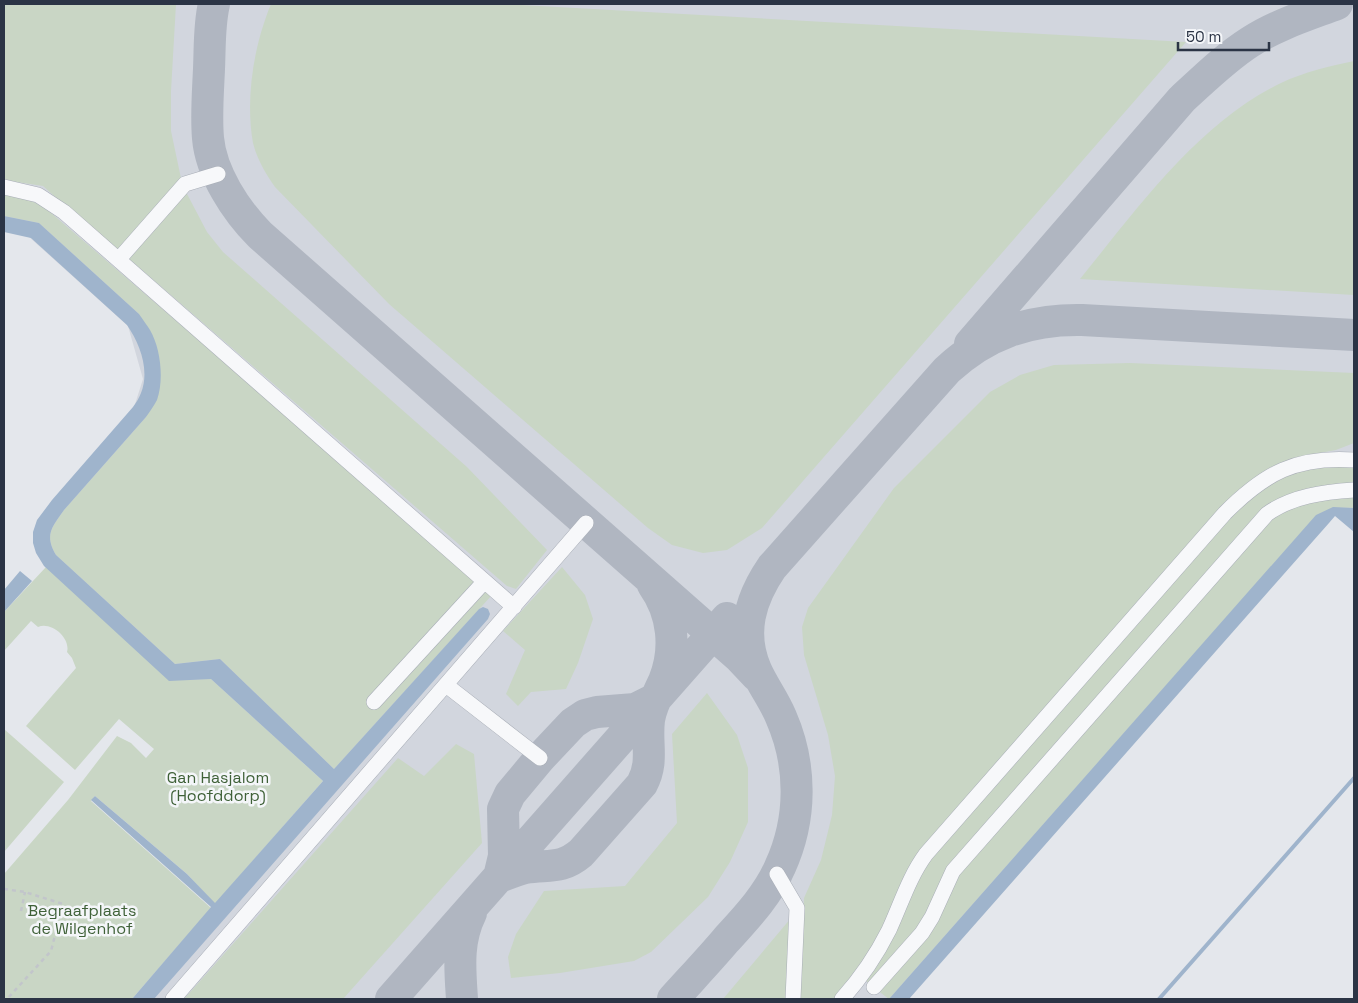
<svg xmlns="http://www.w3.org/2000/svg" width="1358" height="1003" font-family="'Space Grotesk',sans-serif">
	<rect width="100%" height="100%" fill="#e4e7ec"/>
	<path fill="#d2d6de" d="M4,4H1354V510L1326,514L1299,533L892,999H139L327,780L176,672L46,553L45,520L130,420L143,379L128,326L18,227L4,226Z"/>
	<path fill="#c9d6c5" d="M4,4H176L171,91V131L182,183L121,251H115L43,186L4,180Z
		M271,4H503L1186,42L762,528L727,550L703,553L672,545L648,528L389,304L275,187C266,174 257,159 253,143C245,98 254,45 271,4Z
		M1354,61V295L1080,279C1137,209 1198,123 1281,83C1304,72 1330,66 1354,61Z
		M186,192L207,232L223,252L467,467L547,550L516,589L507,586L128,258Z
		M4,195L22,197L43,206L469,573L492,595L334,769L220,659L175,664L56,555C44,535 52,527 64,510L146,417L160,383V365L139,314L39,223L4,216Z
		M1130,363L1354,373V443L1336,450L1303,456L1275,466L924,848L876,943L834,999H799L804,898L821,860L832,815L835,776L828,735L804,655L802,627L808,608L894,488L990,392L1020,375L1054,365Z
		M1354,465V487L1282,498L1022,784L933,908L872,986L864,979L922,867L1247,498L1268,482L1313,467Z
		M1354,494V508C1340,507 1328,508 1316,516L889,999L877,990L959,873L1273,518L1303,503Z
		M46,567L169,680L211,679L323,781L215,904L187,874L95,796L91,801L211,908L132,999H4V874L68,800L117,736L131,743L146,758L154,749L119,719L75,770L26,726L76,668L72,658L67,652C71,638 51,621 38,627L31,621L4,651V612Z
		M562,567L585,595L593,619L578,663L566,689L531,692L518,706L506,694L525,650L503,631Z
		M707,693L737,735L748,768V822L730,862L708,897L651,952L634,961L560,973L511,978L508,957L516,934L544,891L625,886L677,823L672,734Z
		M4,729L64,782L4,852Z
		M456,744L474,754L482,843L343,999H184L398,758L424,776Z
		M791,918L787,999H723Z"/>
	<path fill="#9fb4cc" d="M4,216L39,223L139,314C143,320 147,325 150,330C161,349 164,380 157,400C154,406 150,411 146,417L64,510C52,527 44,535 56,555L175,664L220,659L334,769L479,609L483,607L488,609L490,614L488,619L154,999H132L211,907L91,800L95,796L187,874L215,903L323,781L211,679L169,681L44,566L36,553L33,543V532L37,520L52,500L133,407C136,403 139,398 141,393C150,370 140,344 127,325L31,238L4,232Z
		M1333,507L1354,508V532L1335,516L1329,523L909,999H889L1316,515Z
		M20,571L32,581L4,612V590Z"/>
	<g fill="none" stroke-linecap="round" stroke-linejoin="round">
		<path stroke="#9fb4cc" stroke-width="4" d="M1159,999L1354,778"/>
		<path stroke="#b0b6c1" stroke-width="32" d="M214,4C209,25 210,47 209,69C208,92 206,115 208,138C211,173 236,211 260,235L739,657L757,676
			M970,344L1182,99C1204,79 1225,58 1250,42C1276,25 1308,15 1337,4
			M499,877C507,874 517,870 525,868C548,864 561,870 581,853L642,784C654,762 646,744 649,720C651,706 658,694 664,681C677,649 673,613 653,585
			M499,877L504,856L503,809L510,794L540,758L573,723L585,715L597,712L635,709L655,699
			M391,999L727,618
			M462,999C460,969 457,941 471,913
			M673,999C691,979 709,960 726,940C746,918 768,895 780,867C802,819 802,765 781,717C774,700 763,686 756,670C740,633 750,599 772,567L947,370C986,334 1029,319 1082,320L1354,335"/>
		<g stroke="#a9aeb7" stroke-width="16">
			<path id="minor" d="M4,187L38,195L64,212L514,607
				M119,259L185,184L218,174
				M446,685L540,758
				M374,702L484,582
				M777,874L797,908L793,999
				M874,987L922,933L932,917L953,871L1267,514C1292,496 1324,492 1354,490
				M173,999L586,523
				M842,999C860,979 877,954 889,930C901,904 909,877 926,854L1225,513C1265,473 1296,456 1354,460"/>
		</g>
		<path stroke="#c2c5cb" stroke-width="2.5" stroke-dasharray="4 4" stroke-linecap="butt" d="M4,889L25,892L63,904L51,951L7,999
			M21,911L25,892"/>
		<use href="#minor" stroke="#f7f8fa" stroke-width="15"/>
	</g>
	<g text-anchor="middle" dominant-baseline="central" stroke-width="5" stroke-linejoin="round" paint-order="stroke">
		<g font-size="16" fill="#3f6138" stroke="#f4f6f9">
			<text x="218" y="777">Gan Hasjalom<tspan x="218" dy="18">(Hoofddorp)</tspan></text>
			<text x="82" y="910">Begraafplaats<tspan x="82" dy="18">de Wilgenhof</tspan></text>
		</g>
	</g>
	<rect width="1358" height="1003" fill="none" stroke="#2b3445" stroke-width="10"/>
	<path d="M1178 42v8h91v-8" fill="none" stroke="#2b3445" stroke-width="2.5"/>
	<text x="1186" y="42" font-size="15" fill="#2b3445" stroke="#f4f6f9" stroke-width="4" paint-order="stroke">50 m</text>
</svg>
